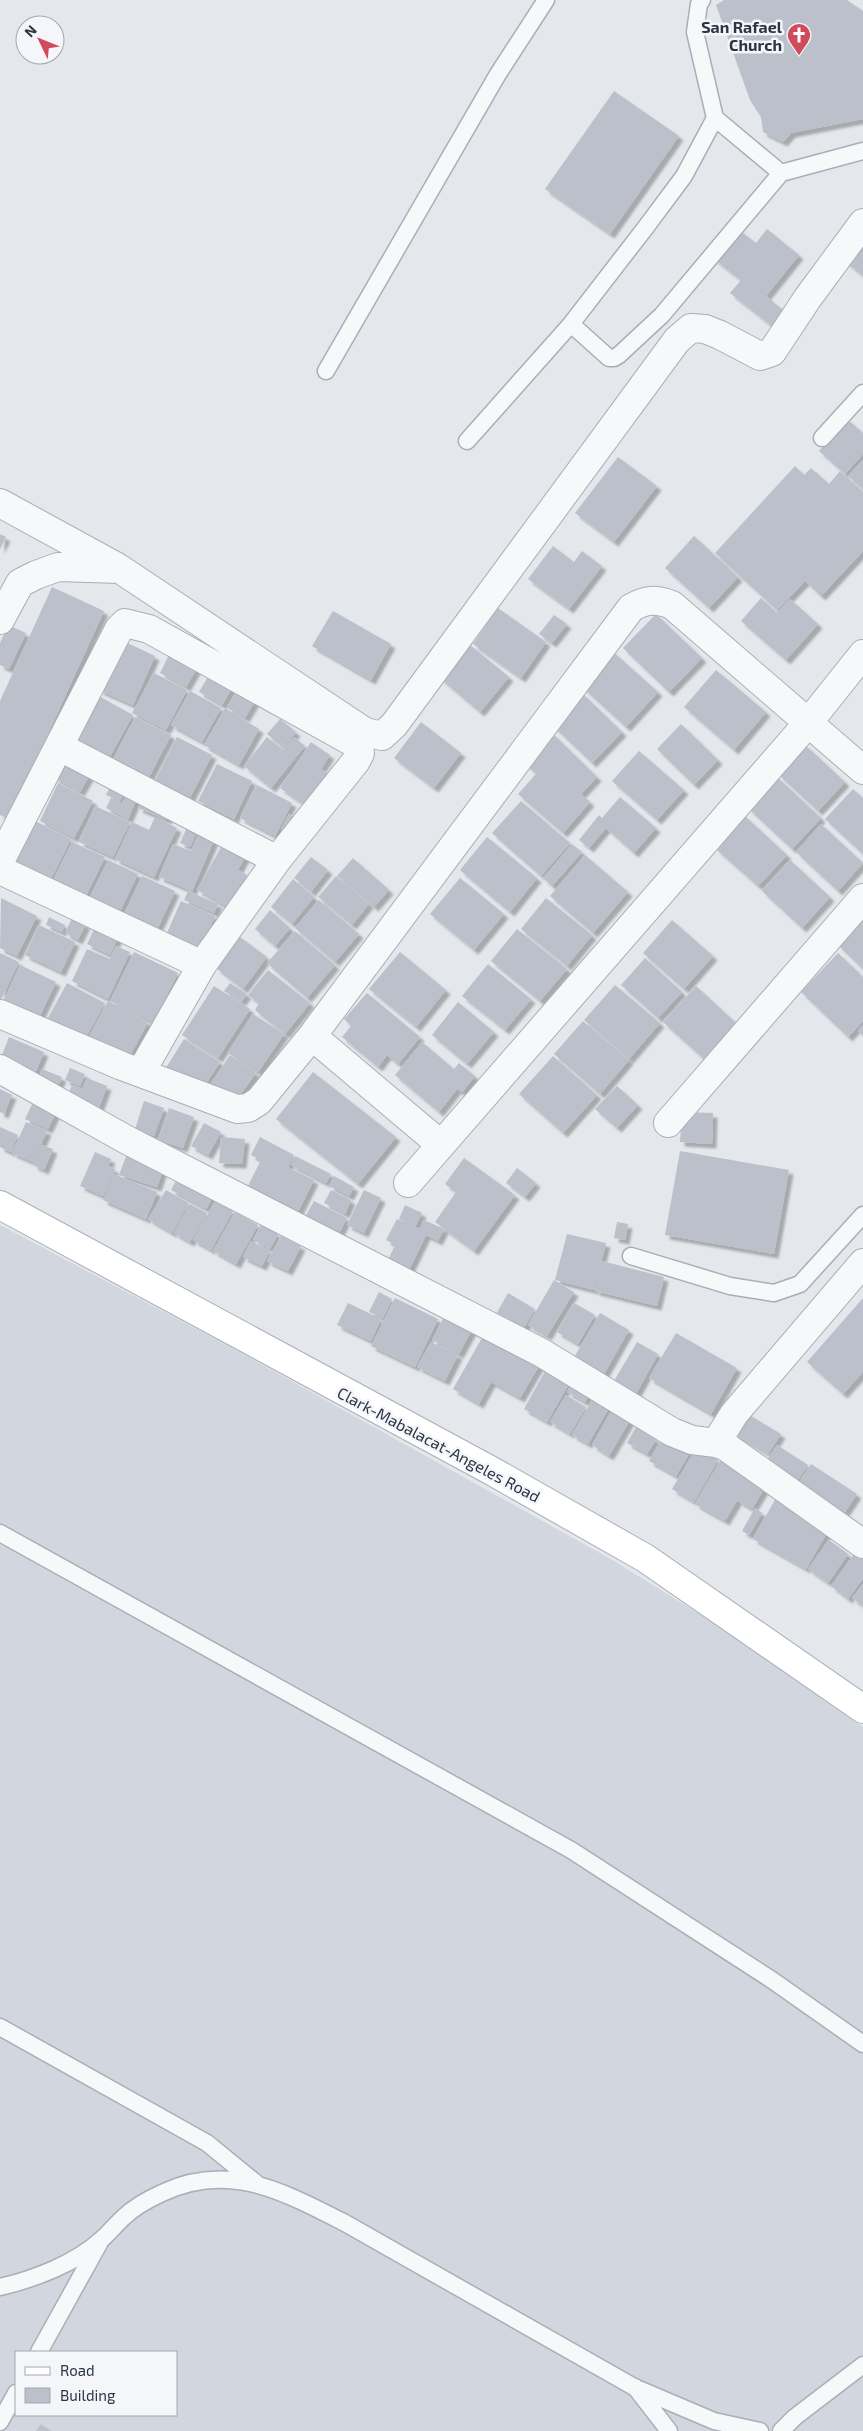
<svg xmlns="http://www.w3.org/2000/svg" width="863" height="2431" font-family="'Exo 2',sans-serif">
	<defs>
		<filter id="shadow"><feDropShadow dx="4.5" dy="4.5" stdDeviation="1" flood-color="#0004"/></filter>
	</defs>
	<rect width="100%" height="100%" fill="#e4e7ec"/>
	<path fill="#d2d6de" fill-rule="evenodd" d="M0,1225L234,1349L614,1561L751,1646L863,1727V2431H0ZM16,2352H176V2415H16Z"/>
	<path fill="#bbc0ca" filter="url(#shadow)" d="M724,0H847L863,11V119L791,133L783,142L763,132L761,117L750,100L716,5Z
		M614,91L679,136L610,234L545,189Z
		M738,229L756,243L767,229L799,255L766,296L783,310L771,325L730,293L741,280L714,259Z
		M863,229V276L840,257Z
		M847,419L863,433V454L845,474L819,451Z
		M618,457L657,486L614,542L575,513Z
		M863,460V489L848,476Z
		M795,466L804,475L811,468L829,484L840,471L863,492V551L821,596L805,581L777,610L715,553Z
		M0,534L6,537L0,549Z
		M694,536L738,577L709,608L665,568Z
		M553,546L574,562L582,551L602,566L569,609L528,579Z
		M52,587L104,611L9,819L0,815V701Z
		M761,598L777,613L790,599L818,624L786,660L741,621Z
		M498,608L546,642L521,678L473,644Z
		M333,611L391,644L371,680L312,646Z
		M656,614L702,658L669,692L623,648Z
		M554,615L567,624L552,643L539,634Z
		M8,625L26,633L9,669L0,665V643Z
		M121,640L155,656L133,705L99,690Z
		M469,644L509,677L480,712L440,678Z
		M611,650L658,692L626,727L580,685Z
		M170,653L197,668L186,687L160,673Z
		M716,670L766,712L734,750L684,707Z
		M154,673L187,690L166,730L132,713Z
		M209,675L232,688L222,705L199,692Z
		M190,691L221,708L202,742L171,725Z
		M237,691L255,701L245,718L227,708Z
		M582,693L622,732L592,763L552,725Z
		M97,695L133,715L109,758L73,738Z
		M225,708L259,729L239,765L204,745Z
		M135,717L171,735L148,779L112,761Z
		M280,719L296,732L283,748L267,734Z
		M421,722L461,753L434,788L394,758Z
		M681,724L718,760L694,785L657,749Z
		M552,733L597,777L581,794L590,802L563,833L518,794L536,774L524,762Z
		M177,737L212,755L190,798L155,780Z
		M267,737L283,750L294,737L305,746L271,788L244,766Z
		M311,742L330,755L321,769L331,775L308,807L280,788Z
		M805,745L845,782L818,811L778,774Z
		M639,751L684,790L657,820L612,781Z
		M65,756L92,771L80,792L54,778Z
		M217,764L252,781L234,819L198,801Z
		M777,777L821,818L792,849L748,808Z
		M58,783L93,801L74,838L40,821Z
		M112,783L126,789L120,801L106,795Z
		M257,785L292,803L275,836L240,818Z
		M853,789L863,798V854L825,819Z
		M128,791L138,796L128,819L106,808L111,798L122,804Z
		M144,796L172,809L167,820L138,808Z
		M620,797L656,828L634,853L606,828L589,848L579,840L599,815L602,818Z
		M521,801L570,843L541,876L492,833Z
		M95,806L130,822L113,857L79,842Z
		M289,814L296,818L289,833L281,829Z
		M745,816L787,855L758,886L715,848Z
		M155,817L177,828L154,877L115,859L132,822L149,830Z
		M33,820L71,839L51,879L13,860Z
		M821,824L863,863L838,891L796,852Z
		M188,825L198,829L190,847L180,843Z
		M199,833L214,840L192,891L159,877L173,844L191,851Z
		M487,837L537,878L510,912L460,870Z
		M72,842L105,857L85,898L52,882Z
		M224,842L246,855L238,870L247,875L229,908L197,890Z
		M572,844L582,852L552,886L543,878Z
		M585,855L628,892L593,933L550,896Z
		M311,857L328,870L311,892L294,878Z
		M353,858L389,890L374,907L337,876Z
		M108,860L138,874L118,915L88,901Z
		M790,860L830,897L802,928L762,891Z
		M142,876L175,891L156,932L123,917Z
		M336,876L369,904L352,925L318,897Z
		M460,878L504,914L474,950L430,914Z
		M293,879L314,897L292,924L271,907Z
		M188,891L218,904L214,913L184,900Z
		M1,898L37,916L17,956L0,948Z
		M546,898L592,935L567,966L521,929Z
		M319,900L359,934L335,962L295,928Z
		M181,901L215,916L200,950L166,935Z
		M270,910L290,928L275,946L255,929Z
		M49,917L65,925L62,932L46,925Z
		M72,918L86,924L78,940L65,933Z
		M863,919V969L838,945Z
		M672,920L713,956L684,989L643,953Z
		M97,923L120,933L110,955L87,944Z
		M39,925L75,942L61,972L25,955Z
		M517,929L567,969L540,1001L491,961Z
		M295,931L335,965L307,998L267,963Z
		M240,937L267,957L243,989L216,968Z
		M116,946L130,952L108,999L72,981L87,949L110,959Z
		M134,952L178,973L153,1022L110,1001Z
		M400,952L446,990L416,1027L369,989Z
		M0,953L19,962L0,1002Z
		M838,953L863,977V1021L848,1037L801,992Z
		M645,958L682,992L658,1018L621,985Z
		M488,964L531,999L505,1030L462,996Z
		M20,965L56,982L37,1022L2,1004Z
		M268,970L310,1003L285,1034L255,1010L259,1003L248,995Z
		M67,983L105,1003L85,1039L48,1018Z
		M230,983L247,994L241,1002L224,991Z
		M615,985L660,1023L629,1059L584,1020Z
		M214,986L250,1009L218,1058L182,1035Z
		M696,986L736,1023L704,1059L663,1022Z
		M367,993L420,1037L398,1064L387,1055L378,1067L342,1037L351,1026L344,1019Z
		M108,1001L148,1022L125,1065L85,1044Z
		M458,1002L494,1032L467,1064L432,1035Z
		M253,1014L284,1034L258,1072L228,1053Z
		M583,1021L629,1060L600,1094L554,1054Z
		M863,1025V1036L858,1031Z
		M9,1037L44,1052L33,1078L0,1060Z
		M184,1039L220,1062L199,1094L164,1071Z
		M422,1042L454,1069L459,1063L475,1076L462,1092L457,1089L439,1112L395,1075Z
		M230,1055L256,1073L234,1103L209,1086Z
		M553,1056L597,1095L563,1133L519,1094Z
		M70,1068L85,1074L80,1086L65,1080Z
		M42,1069L62,1077L55,1093L35,1086Z
		M313,1072L396,1137L358,1184L276,1119Z
		M87,1078L107,1086L97,1113L65,1101L72,1085L82,1089Z
		M617,1086L638,1105L617,1128L595,1109Z
		M0,1089L12,1095L4,1114L0,1112Z
		M144,1101L164,1108L154,1136L135,1129Z
		M33,1102L56,1112L48,1129L25,1119Z
		M169,1108L194,1117L183,1148L158,1140Z
		M682,1112L713,1113L712,1144L680,1142Z
		M26,1122L47,1131L33,1162L12,1153Z
		M204,1123L221,1132L208,1155L191,1146Z
		M0,1127L18,1135L11,1152L0,1147Z
		M221,1137L245,1139L242,1164L219,1163Z
		M260,1137L294,1155L288,1167L314,1180L293,1222L243,1196L261,1160L251,1155Z
		M42,1145L53,1149L44,1170L33,1165Z
		M128,1151L165,1164L157,1187L119,1175Z
		M680,1151L789,1170L774,1254L665,1235Z
		M95,1152L111,1159L108,1166L115,1169L103,1196L80,1186Z
		M295,1156L331,1174L326,1183L291,1165Z
		M464,1158L515,1195L474,1251L435,1222L456,1192L445,1184Z
		M517,1168L536,1183L525,1197L506,1183Z
		M180,1173L215,1193L206,1209L171,1190Z
		M114,1174L157,1192L146,1219L103,1200Z
		M334,1176L354,1187L349,1196L329,1186Z
		M166,1190L189,1203L172,1233L148,1219Z
		M331,1190L351,1200L345,1214L324,1203Z
		M364,1190L381,1198L364,1233L347,1225Z
		M215,1201L233,1211L211,1250L193,1240Z
		M314,1201L347,1218L338,1235L305,1217Z
		M190,1204L207,1213L190,1242L174,1233Z
		M405,1205L422,1213L415,1227L420,1229L424,1220L444,1229L438,1241L426,1235L409,1270L388,1260L395,1245L386,1240L397,1219L407,1223L399,1219Z
		M235,1212L258,1225L236,1264L213,1251Z
		M617,1222L628,1224L625,1240L614,1238Z
		M261,1224L278,1234L270,1249L253,1240Z
		M567,1234L606,1243L594,1290L555,1280Z
		M281,1236L301,1246L288,1271L267,1261Z
		M251,1241L270,1251L262,1266L243,1257Z
		M602,1261L664,1277L657,1306L595,1291Z
		M554,1280L574,1292L547,1336L528,1325Z
		M379,1292L392,1299L383,1318L369,1312Z
		M508,1293L535,1309L521,1333L494,1318Z
		M395,1298L438,1319L415,1367L371,1346Z
		M863,1298V1372L843,1394L807,1362Z
		M348,1303L381,1319L371,1341L337,1325Z
		M574,1303L595,1315L578,1344L557,1332Z
		M446,1313L473,1328L459,1354L432,1340Z
		M600,1313L629,1330L603,1376L573,1359Z
		M676,1333L737,1368L711,1414L649,1378Z
		M483,1336L525,1361L530,1354L542,1361L520,1398L491,1382L479,1404L453,1389Z
		M431,1342L458,1355L445,1381L417,1367Z
		M637,1342L658,1354L636,1394L614,1381Z
		M550,1362L574,1375L547,1422L524,1409Z
		M575,1378L593,1388L585,1402L567,1392Z
		M597,1391L613,1401L588,1444L572,1435Z
		M566,1395L586,1407L570,1434L550,1422Z
		M615,1404L633,1415L609,1456L592,1445Z
		M741,1410L781,1434L768,1454L729,1430Z
		M636,1427L656,1439L647,1454L627,1443Z
		M665,1434L692,1449L676,1476L649,1461Z
		M777,1445L808,1465L793,1487L762,1467Z
		M697,1447L718,1460L694,1502L672,1489Z
		M724,1454L754,1472L725,1521L695,1504Z
		M811,1464L857,1494L845,1512L799,1482Z
		M753,1475L767,1484L752,1509L738,1501Z
		M776,1498L829,1529L806,1569L753,1539Z
		M755,1508L762,1513L749,1535L742,1531Z
		M829,1540L848,1554L828,1583L808,1569Z
		M855,1553L863,1559V1578L848,1599L831,1586Z
		M863,1584V1606L852,1598Z
		M41,2424L51,2431H36Z"/>
	<g fill="none" stroke-linecap="round" stroke-linejoin="round">
		<g stroke="#a9aeb7" stroke-width="19">
			<path id="service" d="M702,0L699,4L695,32L715,118L781,173L863,151
				M571,324L609,358H614L619,355L662,315L781,173
				M326,371L498,74L546,0
				M822,438L863,393
				M467,441L571,324L646,227L684,176L715,118
				M631,1256L730,1286L774,1293L800,1284L863,1215
				M0,1533L571,1850L772,1980L863,2044
				M0,2027L207,2143L256,2183
				M0,2287C35,2279 76,2263 102,2239C110,2232 116,2224 124,2217C134,2207 149,2199 162,2193C229,2161 284,2192 345,2223L634,2387L714,2421L760,2431
				M39,2352L100,2242
				M635,2387L669,2431
				M0,2422L16,2393
				M781,2431L795,2417L863,2365"/>
		</g>
		<g stroke="#a9aeb7" stroke-width="30">
			<path id="minor" d="M0,503L117,567
				M0,620L20,583L36,575L58,567L120,569L365,732L382,736L394,725L677,340L691,328L705,329L720,335L760,356L772,352L807,299L863,223
				M60,747L277,860
				M0,861L119,629L125,623L149,629L358,745L360,753L356,761L277,860L202,965L141,1072
				M0,870L202,965
				M0,1014L122,1066L237,1109L248,1108L259,1101L312,1036L631,608C646,599 656,599 672,605L863,770
				M312,1036L440,1144
				M0,1069L127,1140L542,1353L672,1432L692,1440L716,1443
				M668,1123L863,898
				M408,1183L808,723L863,654
				M863,1263L734,1414L716,1443L725,1446L863,1544"/>
		</g>
		<g stroke="#a9aeb7" stroke-width="30">
			<path id="secondary" d="M0,1205L490,1470L645,1558L863,1709"/>
		</g>
		<use href="#service" stroke="#f7f8fa" stroke-width="16"/>
		<use href="#minor" stroke="#f7f8fa" stroke-width="28"/>
		<use href="#secondary" stroke="#fff" stroke-width="28"/>
	</g>
	<defs>
		<g id="church-pin" transform="scale(1.25)"><path d="M0 17L-7.5 6A9.5 9.5 0 1 1 7.5 6Z" fill="#d1495b" stroke="#f4f6f9"/><path d="M-1.2-6h2.4v3.5h3.3v2.4h-3.3V6h-2.4V-.1h-3.3v-2.4h3.3Z" fill="#fff"/></g>
	</defs>
	<g fill-rule="evenodd">
		<use href="#church-pin" x="799" y="35"/>
	</g>
	<g text-anchor="middle" dominant-baseline="central" stroke-width="5" stroke-linejoin="round" paint-order="stroke">
		<g font-size="16" font-weight="bold" fill="#2b3445" stroke="#f4f6f9" text-anchor="end">
			<text x="782" y="26">San Rafael<tspan x="782" dy="18">Church</tspan></text>
		</g>
		<g font-size="16" fill="#2b3445" stroke="#f4f6f9">
			<text transform="translate(439 1444) rotate(28)">Clark-Mabalacat-Angeles Road</text>
		</g>
	</g>
	<rect x="15" y="2351" width="162" height="65" fill="#f4f6f9" stroke="#a4a8b1"/>
	<rect x="25" y="2367" width="25" height="8" fill="#ffffff" stroke="#a4a8b1"/>
	<text x="60" y="2376" font-size="15" fill="#2b3445">Road</text>
	<rect x="25" y="2388" width="25" height="15" fill="#bbc0ca" stroke="#a4a8b1"/>
	<text x="60" y="2401" font-size="15" fill="#2b3445">Building</text>
	<g transform="translate(40 40) rotate(313)"><circle r="24" fill="#f4f6f9" stroke="#a4a8b1"/>
	<path d="M0-4L9 19L0 12L-9 19Z" fill="#d1495b"/>
	<text y="-8" font-size="14" font-weight="bold" text-anchor="middle" fill="#2b3445">N</text>
	</g>
</svg>
